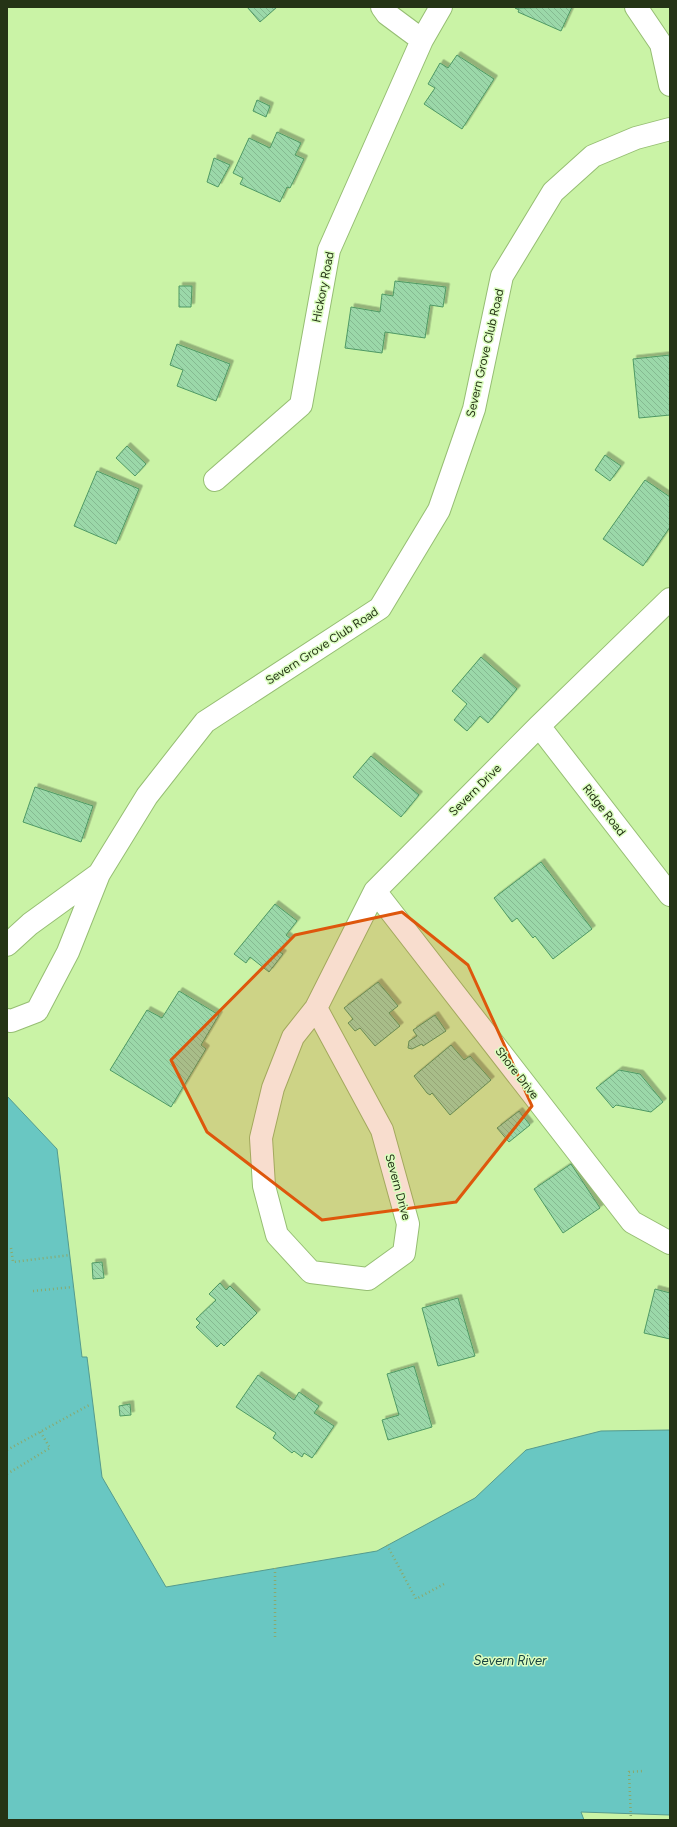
<svg xmlns="http://www.w3.org/2000/svg" width="677" height="1827" font-family="Figtree,sans-serif">
	<defs>
		<pattern id="building-back-hatch" width="6" height="6" patternUnits="userSpaceOnUse"><rect width="6" height="6" fill="#9bd8a9"/><path d="M-1 5l2 2M0 0l6 6M5-1l2 2" fill="none" stroke="#85ba91"/></pattern>
		<filter id="shadow"><feDropShadow dx="3.5" dy="-3.5" stdDeviation="0" flood-color="#0004"/></filter>
	</defs>
	<rect width="100%" height="100%" fill="#caf3a6"/>
	<path fill="#69c7c2" stroke="#559b8e" d="M7,1096L57,1149L82,1357H87L102,1477L166,1587L377,1551L475,1498L526,1450L601,1431L670,1430V1815L581,1812L584,1820H7Z"/>
	<path fill="url(#building-back-hatch)" stroke="#4f9964" filter="url(#shadow)" d="M247,7H277L260,22Z
		M572,7L561,31L518,12L519,10L515,8Z
		M457,55L494,79L462,129L424,104L435,88L428,84L440,63L448,68Z
		M257,100L270,106L266,117L253,111Z
		M277,132L301,143L295,155L304,159L290,188L287,187L280,202L240,184L243,178L233,173L249,138L270,148Z
		M214,158L230,165L218,187L207,182Z
		M395,281L446,287L443,307L430,305L425,338L385,332L382,353L345,348L351,307L380,312L382,294L393,296Z
		M179,286H192L191,307H179Z
		M177,344L230,364L216,401L177,386L183,370L170,365Z
		M670,355V415L639,418L633,359Z
		M127,446L146,464L135,476L116,458Z
		M605,455L621,466L610,481L595,470Z
		M97,471L139,489L116,544L74,526Z
		M645,480L670,497V527L643,566L603,539Z
		M481,657L517,689L488,723L480,716L467,731L454,720L467,704L452,691Z
		M371,756L419,795L401,817L353,777Z
		M35,787L93,806L81,842L23,822Z
		M541,862L592,929L553,959L535,936L533,938L517,918L512,922L494,898Z
		M275,904L297,921L286,935L291,939L280,952L283,954L269,972L250,957L246,963L234,954Z
		M378,982L398,1006L389,1013L400,1026L375,1046L360,1028L355,1031L348,1023L353,1019L344,1008Z
		M179,991L219,1015L201,1045L206,1049L171,1107L110,1070L147,1010L162,1018Z
		M435,1015L446,1031L423,1046L422,1044L412,1049L408,1048L409,1041L417,1036L413,1030Z
		M451,1045L464,1060L470,1056L491,1080L450,1115L432,1093L430,1095L427,1093L414,1076Z
		M619,1070L640,1074L663,1102L651,1112L616,1105L613,1108L596,1088Z
		M519,1111L530,1125L509,1142L497,1128Z
		M571,1164L600,1208L563,1233L534,1189Z
		M102,1262L104,1278L93,1279L92,1263Z
		M220,1283L226,1290L230,1286L257,1313L224,1346L221,1343L217,1347L196,1327L200,1323L196,1319L216,1300L209,1294Z
		M655,1289L670,1293V1339L644,1333Z
		M458,1298L475,1356L438,1366L422,1308Z
		M414,1366L432,1427L388,1440L382,1420L399,1415L387,1374Z
		M258,1375L294,1400L299,1392L319,1406L314,1413L334,1426L312,1458L304,1453L302,1457L294,1451L292,1453L273,1438L276,1433L236,1407Z
		M130,1404L131,1415L120,1416L119,1406Z"/>
	<g fill="none" stroke-linecap="round" stroke-linejoin="round">
		<g stroke="#96be73" stroke-width="24">
			<path id="minor" d="M382,7L387,14L422,40
				M636,7L661,44L670,85
				M215,480L301,405L329,250L422,40L441,7
				M539,726L670,895
				M375,891L632,1222L670,1243
				M7,945L30,924L99,874
				M316,1008L382,1130L408,1224L404,1253L368,1279L311,1272L277,1235L264,1186L261,1138L273,1088L293,1037L316,1008L375,891L539,726L670,599
				M7,1020L11,1021L37,1011L68,952L99,874L147,796L205,722L380,608L439,510L474,409L502,276L553,192L593,156L636,138L670,129"/>
		</g>
		<path stroke="#8aa96e" stroke-width="2.5" stroke-dasharray="1 3" stroke-linecap="butt" d="M11,1248L13,1262L70,1255
			M33,1291L73,1287
			M7,1450L91,1404
			M7,1474L50,1448L40,1431
			M387,1545L416,1599L444,1584
			M275,1568V1637
			M631,1820L629,1772L643,1771"/>
		<use href="#minor" stroke="#fff" stroke-width="22"/>
	</g>
	<path fill="#de570c" fill-opacity="0.2" stroke="#de570c" stroke-width="3" stroke-linejoin="round" d="M402,912L468,965L532,1106L456,1202L322,1220L207,1132L171,1060L295,935Z"/>
	<g text-anchor="middle" dominant-baseline="central" stroke-width="3" stroke-linejoin="round" paint-order="stroke">
		<g font-size="12" fill="#253416" stroke="#dcfec0">
			<text transform="translate(323 287) rotate(-79)">Hickory Road</text>
			<text transform="translate(485 353) rotate(-77)">Severn Grove Club Road</text>
			<text transform="translate(322 646) rotate(-33)">Severn Grove Club Road</text>
			<text transform="translate(475 790) rotate(-45)">Severn Drive</text>
			<text transform="translate(604 810) rotate(52)">Ridge Road</text>
			<text transform="translate(517 1073) rotate(52)">Shore Drive</text>
			<text transform="translate(398 1187) rotate(75)">Severn Drive</text>
		</g>
		<g font-size="13" font-style="italic" fill="#174341" stroke="#dcfec0">
			<text x="510" y="1660">Severn River</text>
		</g>
	</g>
	<rect width="677" height="1827" fill="none" stroke="#253416" stroke-width="16"/>
</svg>
